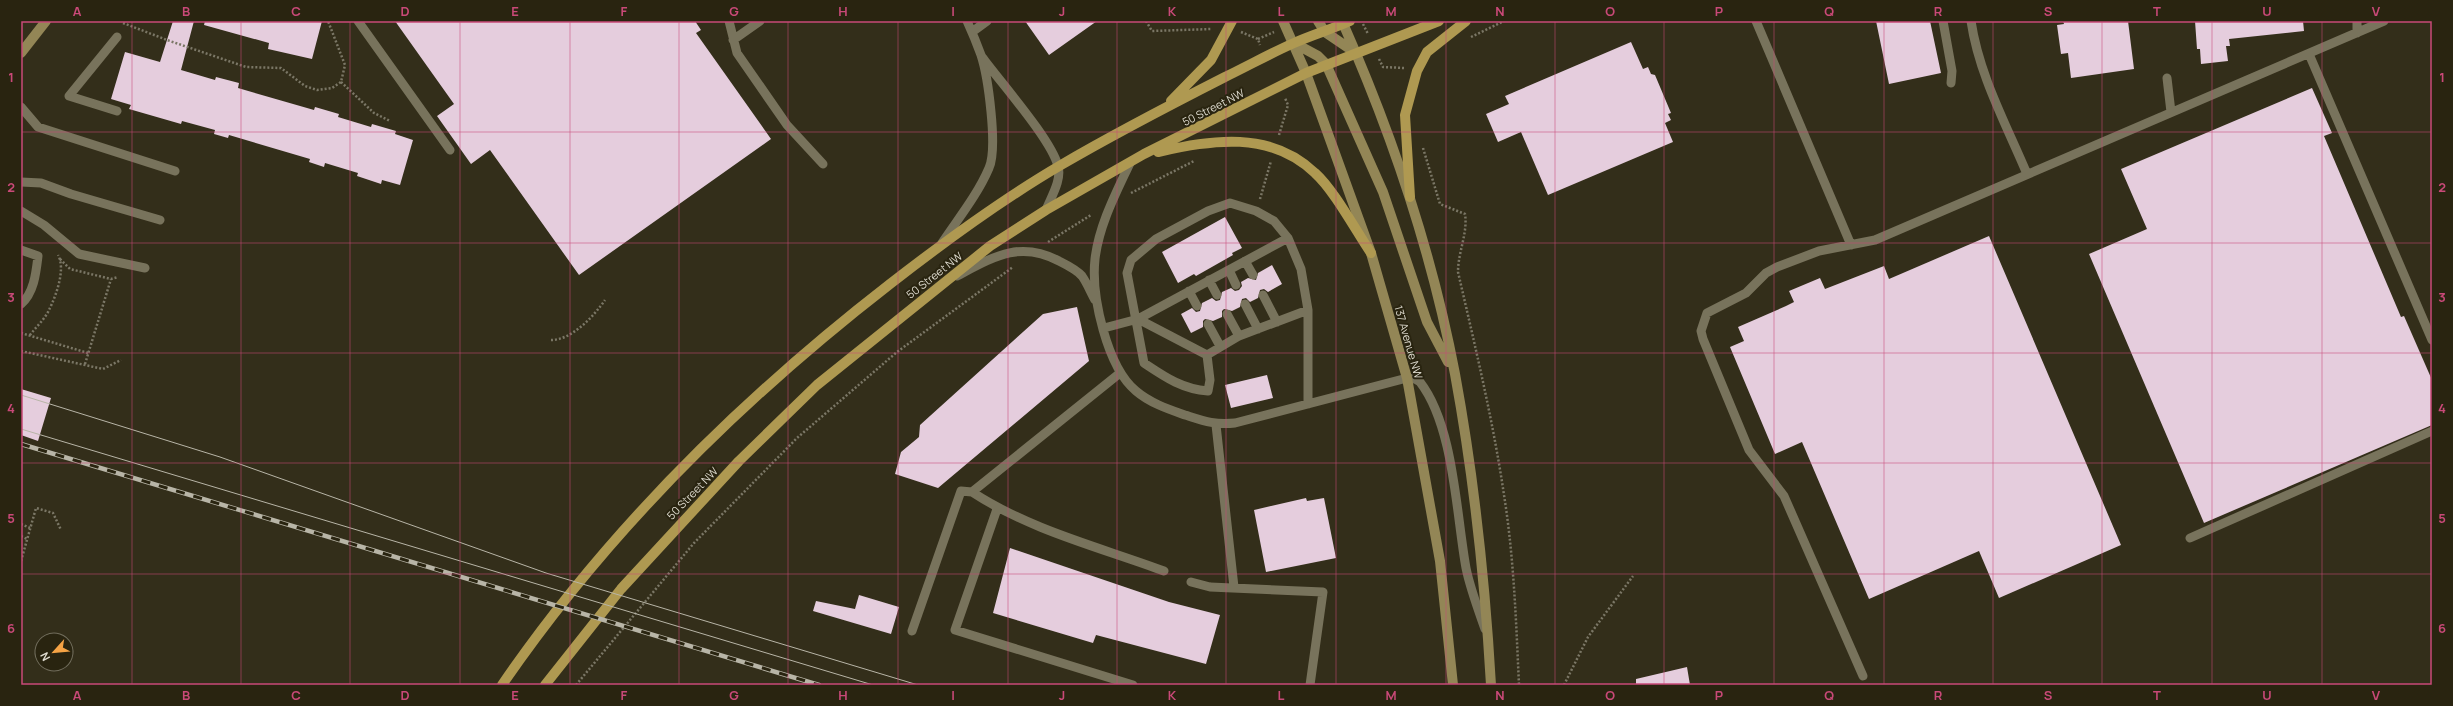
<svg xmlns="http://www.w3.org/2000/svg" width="2453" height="706" font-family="Manrope,sans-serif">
	<rect width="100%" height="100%" fill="#332e1a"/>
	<path fill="#e5cddd" d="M173,21H194L181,70L215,80L216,77L239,83L238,88L314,110L315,107L339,114L338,117L371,127L372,124L396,131L395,134L413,140L400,185L382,180L381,184L357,176L358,173L325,163L324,167L309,162L310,159L229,135L228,138L214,134L215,130L182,121L181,124L129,109L131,105L111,99L125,52L160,62Z
		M205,21H322L312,59L268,49L269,43L204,25Z
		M395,21H695L701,30L696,33L771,139L579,275L490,150L471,164L437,116L454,104Z
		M1025,21H1097L1049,55Z
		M1876,21H1930L1941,73L1889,84Z
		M2063,21H2128L2134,69L2071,78L2068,53L2061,54L2057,25L2064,24Z
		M2195,21H2303L2304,31L2229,39L2230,46H2226L2228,61L2201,64L2200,49H2197Z
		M1631,42L1643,69L1648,67L1651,74L1655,75L1671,113L1668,114L1671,120L1665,123L1673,142L1548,195L1521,132L1498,142L1486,114L1509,104L1505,96Z
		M2312,88L2332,133L2324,136L2401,317L2404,316L2432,380V425L2204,523L2089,254L2147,229L2121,169Z
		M1225,217L1242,248L1232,253L1233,255L1196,276L1194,274L1178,283L1162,252Z
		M1989,236L2121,545L1999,598L1979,551L1869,599L1802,442L1775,454L1730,347L1744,341L1738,327L1786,306L1794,302L1789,291L1820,278L1825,289L1884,266L1889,279Z
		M1272,265L1282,284L1268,292L1264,289L1260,290L1258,298L1250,302L1246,298L1242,299L1240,307L1232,311L1224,309L1222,311V317L1213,321L1205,319L1203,321V327L1191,333L1181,314L1192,308L1196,312L1200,311L1202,303L1212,298L1216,301L1220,300L1222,292L1231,288L1235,291L1239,290L1242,286L1241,282L1248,278L1256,280L1258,273Z
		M1077,307L1089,361L938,488L895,474L901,452L919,437L920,425L1043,314Z
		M1267,375L1273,398L1231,408L1225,385Z
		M21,389L51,398L38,441L21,435Z
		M1306,498L1307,501L1324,498L1336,558L1266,572L1254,510Z
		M1010,548L1169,602L1220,615L1206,664L1096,635L1093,643L993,613Z
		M859,595L899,607L891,634L813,611L816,601L855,609Z
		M1687,667L1690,685H1636V679Z"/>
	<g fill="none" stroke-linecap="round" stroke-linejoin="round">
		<path stroke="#7b7766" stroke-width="2.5" stroke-dasharray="2 2" stroke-linecap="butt" d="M1146,21L1152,31L1212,29
			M123,23L167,40L246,67L281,68L305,86L317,90L332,88L341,82L345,65L328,21
			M1363,24L1368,34
			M1241,32L1258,39L1260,45
			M1471,37L1504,21
			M1258,39L1274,32
			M1379,59L1383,67L1404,68
			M341,82L374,113L390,121
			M1279,135L1288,105L1285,98
			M1423,148L1440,204L1465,214C1468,233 1458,252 1458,272C1475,346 1493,420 1504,495C1514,558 1516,621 1519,685
			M1131,193L1194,161
			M1260,199L1271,161
			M1048,242L1091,215
			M60,259L70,269L111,279L118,277
			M21,333L88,353
			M30,335C36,327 45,319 49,310C56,296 66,269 58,255
			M551,340C572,340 594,316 605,300
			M21,351L103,369L121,360
			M85,364L111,279
			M21,524L30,528
			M21,536L27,539
			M21,561L36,508L53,513L61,530
			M576,685L694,543L797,438L897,352L1013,267
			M1564,685L1588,637L1633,576"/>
		<path stroke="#78735c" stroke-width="9" d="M358,21L450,150
			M729,21L737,53L787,125L823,164
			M1756,21L1851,245
			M1943,21L1952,71L1951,83
			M1971,21C1979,75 2006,124 2027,174
			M972,32L987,21
			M2357,33V21
			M117,37L69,96L117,111
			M733,40L760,21
			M2309,54L2432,340
			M982,57C1001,83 1051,139 1058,166C1062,180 1051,197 1046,210
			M2167,78L2171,112
			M21,107L38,127L175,171
			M1130,163C1116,193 1099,225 1095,259C1091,296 1107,367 1136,391C1150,403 1168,409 1185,415C1204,421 1214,425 1235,423L1407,378L1415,379L1420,382C1454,426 1456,513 1466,568C1470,588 1478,609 1485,629
			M21,182L41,183L71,194L160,220
			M21,211L44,225L79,254L145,268
			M942,243C958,219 978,194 989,168C998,148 988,76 981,55C977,44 972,32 967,21
			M21,250L38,256C36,273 34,293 21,304
			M1245,261L1253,275
			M1229,270L1236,285
			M957,276C993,257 1020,240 1059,261C1067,265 1077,270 1082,276C1087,283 1091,293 1095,300
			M1209,280L1217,295
			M1189,291L1197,306
			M1263,295L1277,322
			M1245,304L1258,329
			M1227,314L1239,336
			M1138,319L1207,355
			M1208,324L1220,346
			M1104,328L1138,319L1288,238L1301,269L1308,310V404
			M1207,355L1210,380L1208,391C1182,389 1165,377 1144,363L1127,273L1131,260L1156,239L1208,211L1230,203L1256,211L1274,221L1288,238
			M1207,355L1239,336L1308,310
			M1216,425L1234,587
			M972,492C1030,530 1099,547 1164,571
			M997,509L955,630L1133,685
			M2190,538L2432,431
			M1191,582L1210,587L1323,592L1310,685
			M912,631L961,491L972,492L1120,373
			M1863,676L1784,496L1749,450L1703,339L1701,331L1707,313L1746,293L1766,273L1777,267L1819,251L1875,240L2384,21"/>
		<path stroke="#938656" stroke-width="10" d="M1283,21L1306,73L1371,253L1407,378L1440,561L1453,685
			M1318,21L1325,32L1356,53
			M1342,21C1392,134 1432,253 1455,374C1474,477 1485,581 1491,685
			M1294,43L1318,56L1326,64L1383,192L1427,322L1448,362
			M21,53L46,21"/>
		<path stroke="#af9951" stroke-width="10" d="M1171,101L1211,60L1232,21
			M1158,152C1212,140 1270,130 1315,173C1334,190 1356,231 1371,253
			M1410,197L1405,115L1417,71L1427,52L1466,21
			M502,685C607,532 743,398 890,284C944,242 1001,200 1061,165C1114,134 1170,105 1225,77C1248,66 1271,53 1294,43C1312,35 1332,29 1350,21
			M545,685L621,589L739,461L817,385L990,246L1046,210L1144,154L1306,73L1439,21"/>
		<path stroke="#b8b5a7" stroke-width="1" d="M21,395L220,457L546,573L918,685
			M21,429L873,685"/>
		<g stroke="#b8b5a7" stroke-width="4.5">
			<path id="rail" d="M21,444L819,685"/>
		</g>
		<use href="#rail" stroke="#292410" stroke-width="3" stroke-dasharray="9" stroke-linecap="butt"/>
	</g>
	<path fill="none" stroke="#c94978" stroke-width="1" stroke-opacity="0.55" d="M132,21V685M241,21V685M350,21V685M460,21V685M570,21V685M679,21V685M788,21V685M898,21V685M1008,21V685M1117,21V685M1226,21V685M1336,21V685M1446,21V685M1555,21V685M1664,21V685M1774,21V685M1884,21V685M1993,21V685M2102,21V685M2212,21V685M2322,21V685M21,132H2432M21,243H2432M21,353H2432M21,463H2432M21,574H2432"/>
	<g text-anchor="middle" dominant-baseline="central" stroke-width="4" stroke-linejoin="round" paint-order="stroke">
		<g font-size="11" fill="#dfdcd0" stroke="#292410">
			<text transform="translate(1213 107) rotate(-27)">50 Street NW</text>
			<text transform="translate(934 275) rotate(-38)">50 Street NW</text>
			<text transform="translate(1409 342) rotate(74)">137 Avenue NW</text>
			<text transform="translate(692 493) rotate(-46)">50 Street NW</text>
		</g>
	</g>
	<rect width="2453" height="706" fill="none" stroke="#292410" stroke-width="44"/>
	<g transform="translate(54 652) rotate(243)"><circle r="19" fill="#292410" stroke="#726e5d"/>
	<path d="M0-3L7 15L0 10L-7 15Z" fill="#f5a345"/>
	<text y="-6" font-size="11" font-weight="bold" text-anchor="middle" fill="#dfdcd0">N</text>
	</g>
	<rect x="22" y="22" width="2409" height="662" fill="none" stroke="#c94978" stroke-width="1.5"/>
	<g font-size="13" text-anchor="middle" font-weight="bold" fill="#c94978">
		<text x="77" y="16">A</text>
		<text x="186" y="16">B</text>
		<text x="296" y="16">C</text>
		<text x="405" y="16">D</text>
		<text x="515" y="16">E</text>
		<text x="624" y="16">F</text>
		<text x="734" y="16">G</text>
		<text x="843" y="16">H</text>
		<text x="953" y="16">I</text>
		<text x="1062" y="16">J</text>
		<text x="1172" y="16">K</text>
		<text x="1281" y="16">L</text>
		<text x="1391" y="16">M</text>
		<text x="1500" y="16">N</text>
		<text x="1610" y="16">O</text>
		<text x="1719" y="16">P</text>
		<text x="1829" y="16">Q</text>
		<text x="1938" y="16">R</text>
		<text x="2048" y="16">S</text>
		<text x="2157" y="16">T</text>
		<text x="2267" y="16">U</text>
		<text x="2376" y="16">V</text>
		<text x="11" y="82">1</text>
		<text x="2442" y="82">1</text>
		<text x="11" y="192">2</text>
		<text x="2442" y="192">2</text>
		<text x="11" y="302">3</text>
		<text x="2442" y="302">3</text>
		<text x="11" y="413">4</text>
		<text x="2442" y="413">4</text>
		<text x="11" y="523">5</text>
		<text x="2442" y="523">5</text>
		<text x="11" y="633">6</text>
		<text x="2442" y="633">6</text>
		<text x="77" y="700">A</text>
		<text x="186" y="700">B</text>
		<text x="296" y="700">C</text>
		<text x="405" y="700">D</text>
		<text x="515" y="700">E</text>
		<text x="624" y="700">F</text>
		<text x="734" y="700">G</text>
		<text x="843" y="700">H</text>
		<text x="953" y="700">I</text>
		<text x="1062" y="700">J</text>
		<text x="1172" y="700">K</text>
		<text x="1281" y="700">L</text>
		<text x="1391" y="700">M</text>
		<text x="1500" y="700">N</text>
		<text x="1610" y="700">O</text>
		<text x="1719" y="700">P</text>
		<text x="1829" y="700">Q</text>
		<text x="1938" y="700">R</text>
		<text x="2048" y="700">S</text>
		<text x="2157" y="700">T</text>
		<text x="2267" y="700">U</text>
		<text x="2376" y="700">V</text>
	</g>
</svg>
